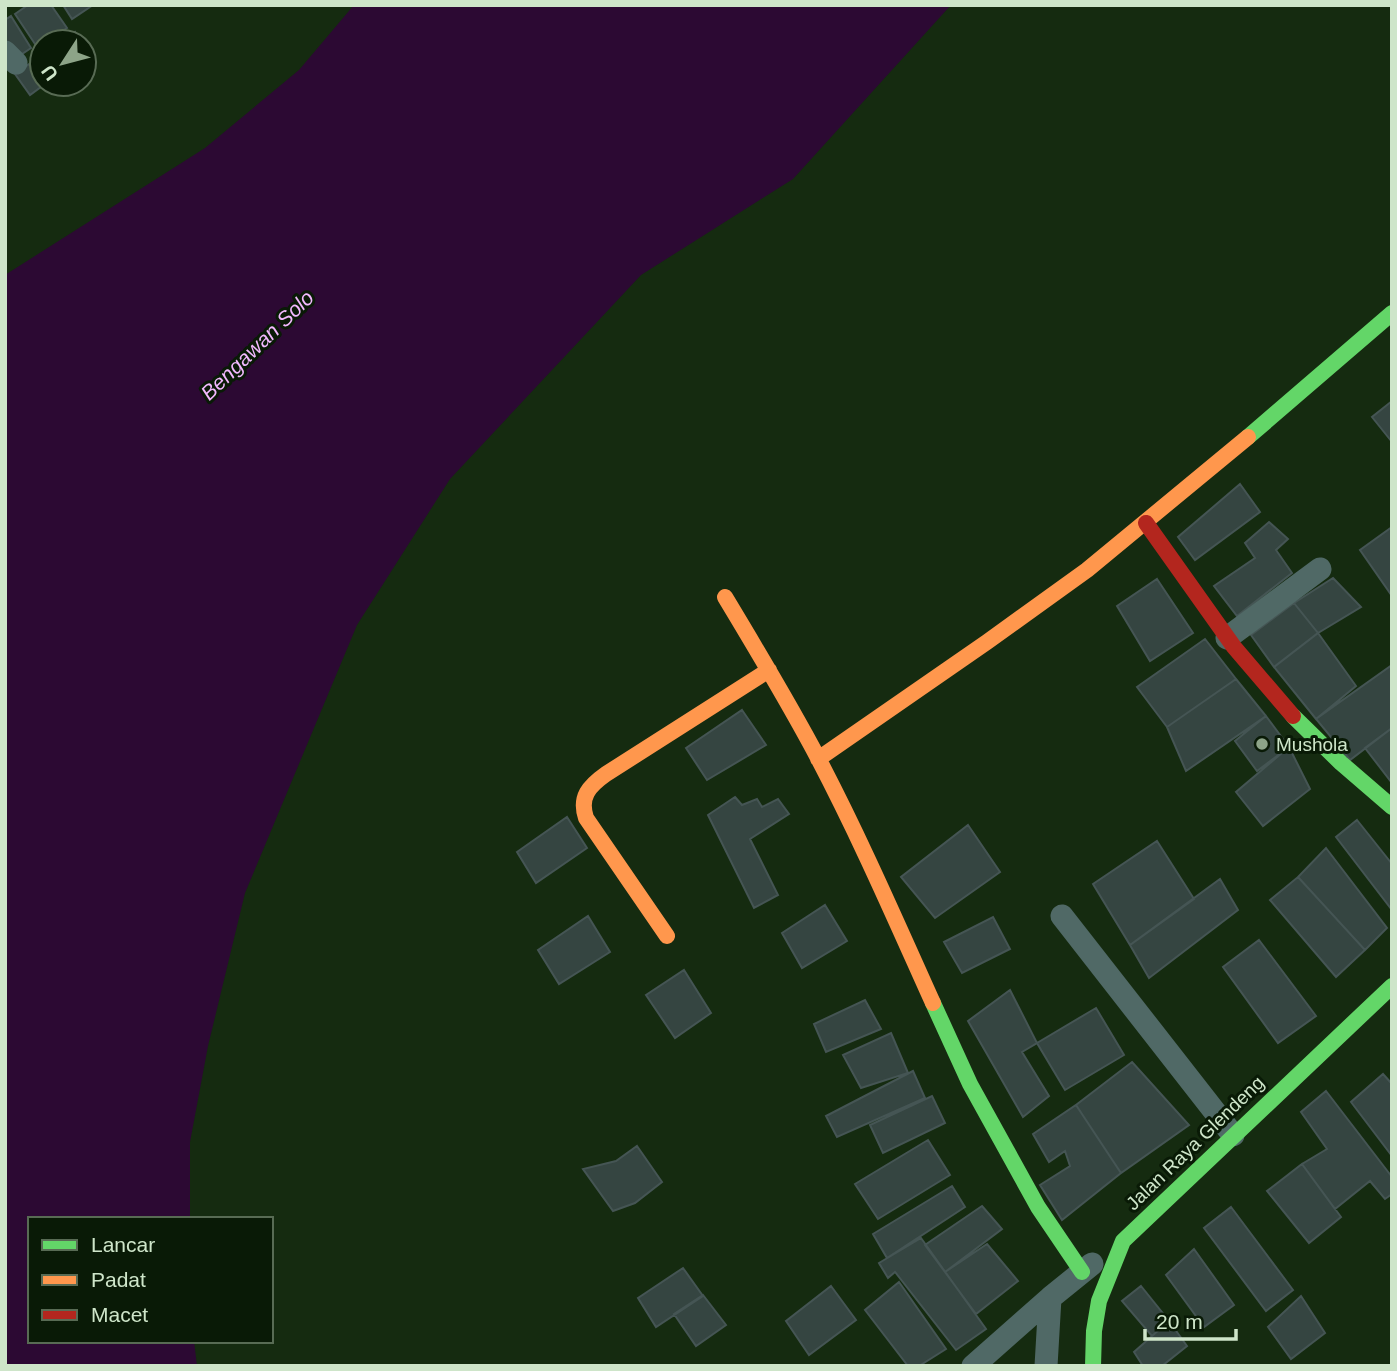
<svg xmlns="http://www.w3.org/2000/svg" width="1397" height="1371" font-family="Helvetica,sans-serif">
	<rect width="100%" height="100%" fill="#152b10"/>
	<path fill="#2c0933" d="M354,5H951L793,179L641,275L450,479L357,625L245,893L208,1046L190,1142V1219H30V1341H194L197,1366H5V275L205,148L299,70Z"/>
	<path fill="#354541" stroke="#455554" stroke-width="2" d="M28,5H51L67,28L46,42H42L37,47L15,14Z
		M63,5H93L72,19Z
		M11,16L31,48L16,58L5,42V20Z
		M75,32L81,42H61Z
		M42,55V84H45L30,95L15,74Z
		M1392,401V442L1372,417Z
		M1240,484L1260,512L1195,560L1178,537Z
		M1269,522L1288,539L1276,550L1292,573L1237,616L1214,586L1255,558L1245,543Z
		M1392,527V596L1360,550Z
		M1333,578L1361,607L1318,633L1294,603Z
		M1157,579L1193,633L1150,661L1117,606Z
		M1294,603L1318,633L1274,667L1251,635Z
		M1318,633L1356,686L1316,719L1274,667Z
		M1205,639L1236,679L1167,727L1137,687Z
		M1392,665V728L1350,760L1316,719Z
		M1236,679L1266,716L1186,771L1167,727Z
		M742,710L766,745L707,780L686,748Z
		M1266,716L1289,747L1257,771L1235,741Z
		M1392,728V783L1365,748Z
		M1289,747L1310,789L1263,826L1236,792Z
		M735,797L742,805L757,799L762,807L778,799L789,814L750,839L778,895L754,908L708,815Z
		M567,817L587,848L536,883L517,852Z
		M1357,820L1392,864V910L1336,837Z
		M968,825L1000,872L935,918L901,877Z
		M1157,841L1194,899L1130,945L1093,884Z
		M1326,848L1387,928L1365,950L1298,877Z
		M1298,877L1365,950L1336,977L1270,900Z
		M1220,879L1238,910L1149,978L1130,945Z
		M825,905L847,941L802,968L782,933Z
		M588,916L610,952L559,984L538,950Z
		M993,917L1010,949L962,973L944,942Z
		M1259,940L1316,1016L1278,1043L1223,967Z
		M684,970L711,1013L675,1038L646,995Z
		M1010,990L1037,1043L1022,1052L1049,1096L1023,1117L968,1021Z
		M865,1000L881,1029L826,1052L814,1024Z
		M1096,1008L1124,1055L1065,1090L1037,1043Z
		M891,1033L908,1073L861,1088L843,1055Z
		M1132,1062L1189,1125L1121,1173L1076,1105Z
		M913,1071L925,1098L837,1137L826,1116Z
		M1383,1074L1392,1084V1156L1351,1102Z
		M1326,1091L1392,1177V1194L1385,1199L1370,1181L1335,1209L1302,1164L1327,1149L1301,1112Z
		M932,1096L945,1123L883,1153L870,1125Z
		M1076,1105L1121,1173L1062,1220L1040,1185L1070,1166L1065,1151L1049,1162L1033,1134Z
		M928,1140L950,1175L878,1219L855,1184Z
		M637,1146L662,1182L635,1203L613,1211L583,1169L616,1161Z
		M1302,1164L1341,1217L1309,1243L1267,1191Z
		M952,1186L965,1207L887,1258L873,1234Z
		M982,1206L1002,1229L945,1272L925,1245Z
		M1231,1207L1293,1290L1266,1311L1204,1228Z
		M921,1238L986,1329L956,1350L895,1272L888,1278L879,1263Z
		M987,1244L1018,1281L976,1314L945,1272Z
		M1194,1249L1234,1305L1204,1327L1166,1275Z
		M683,1268L703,1296L656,1327L638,1298Z
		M899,1282L946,1349L919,1366H908L865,1310Z
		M831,1286L856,1320L809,1355L786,1321Z
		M1141,1286L1169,1321L1152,1336L1122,1301Z
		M703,1295L726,1325L696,1346L674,1314Z
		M1301,1296L1325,1333L1291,1359L1268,1327Z
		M1169,1321L1187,1346L1162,1366H1143L1134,1352Z"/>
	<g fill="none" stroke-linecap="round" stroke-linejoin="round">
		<path stroke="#506966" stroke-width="23" d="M5,52L16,63
			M1227,638L1320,569
			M1062,916L1233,1135
			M973,1366L1050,1298L1092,1264
			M1046,1366L1050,1298"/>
		<path stroke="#63d668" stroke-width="16" d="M1248,437L1392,313
			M1293,716L1341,763L1392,807
			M933,1003L970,1084L1038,1207L1082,1272
			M1093,1366L1094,1331L1099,1301L1123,1241L1392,986"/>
		<path stroke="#ff974d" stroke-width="16" d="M725,597C757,650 789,703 818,758C860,838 896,921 933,1003
			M818,759L987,642L1087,570L1248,437
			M667,936L586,818C579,797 589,786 606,774L769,670"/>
		<path stroke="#b3261e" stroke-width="16" d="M1146,523L1234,647L1293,716"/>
	</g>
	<circle fill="#8da488" stroke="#091a06" stroke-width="2.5" cx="1262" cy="744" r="7"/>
	<g text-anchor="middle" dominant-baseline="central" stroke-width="6" stroke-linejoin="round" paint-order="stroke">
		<g font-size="19" fill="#cee5c9" stroke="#091a06" text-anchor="start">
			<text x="1276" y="744">Mushola</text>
		</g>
		<g font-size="19" fill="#cee5c9" stroke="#091a06">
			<text transform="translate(1195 1143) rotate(-44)">Jalan Raya Glendeng</text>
		</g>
		<g font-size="21" font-style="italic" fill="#f2b8fe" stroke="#091a06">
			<text transform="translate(257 345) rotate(-44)">Bengawan Solo</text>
		</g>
	</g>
	<rect width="1397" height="1371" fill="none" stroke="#cee5c9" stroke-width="14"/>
	<rect x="28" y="1217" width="245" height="126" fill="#091a06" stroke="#586b54" stroke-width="2"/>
	<rect x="42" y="1240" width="35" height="10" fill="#63d668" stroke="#586b54" stroke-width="2"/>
	<text x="91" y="1252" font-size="21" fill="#cee5c9">Lancar</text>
	<rect x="42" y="1275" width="35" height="10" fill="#ff974d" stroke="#586b54" stroke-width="2"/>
	<text x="91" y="1287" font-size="21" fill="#cee5c9">Padat</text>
	<rect x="42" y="1310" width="35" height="10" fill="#b3261e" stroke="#586b54" stroke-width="2"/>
	<text x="91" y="1322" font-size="21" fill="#cee5c9">Macet</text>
	<g transform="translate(63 63) rotate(234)"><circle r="33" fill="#091a06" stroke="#586b54" stroke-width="2"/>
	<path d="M0-5L12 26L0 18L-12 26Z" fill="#8da488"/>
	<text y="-10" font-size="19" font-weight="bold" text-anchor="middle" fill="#cee5c9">U</text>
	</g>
	<path d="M1145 1329v10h91v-10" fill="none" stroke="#cee5c9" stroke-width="3.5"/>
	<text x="1156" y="1329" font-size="21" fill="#cee5c9" stroke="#091a06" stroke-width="5" paint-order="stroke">20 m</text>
</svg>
